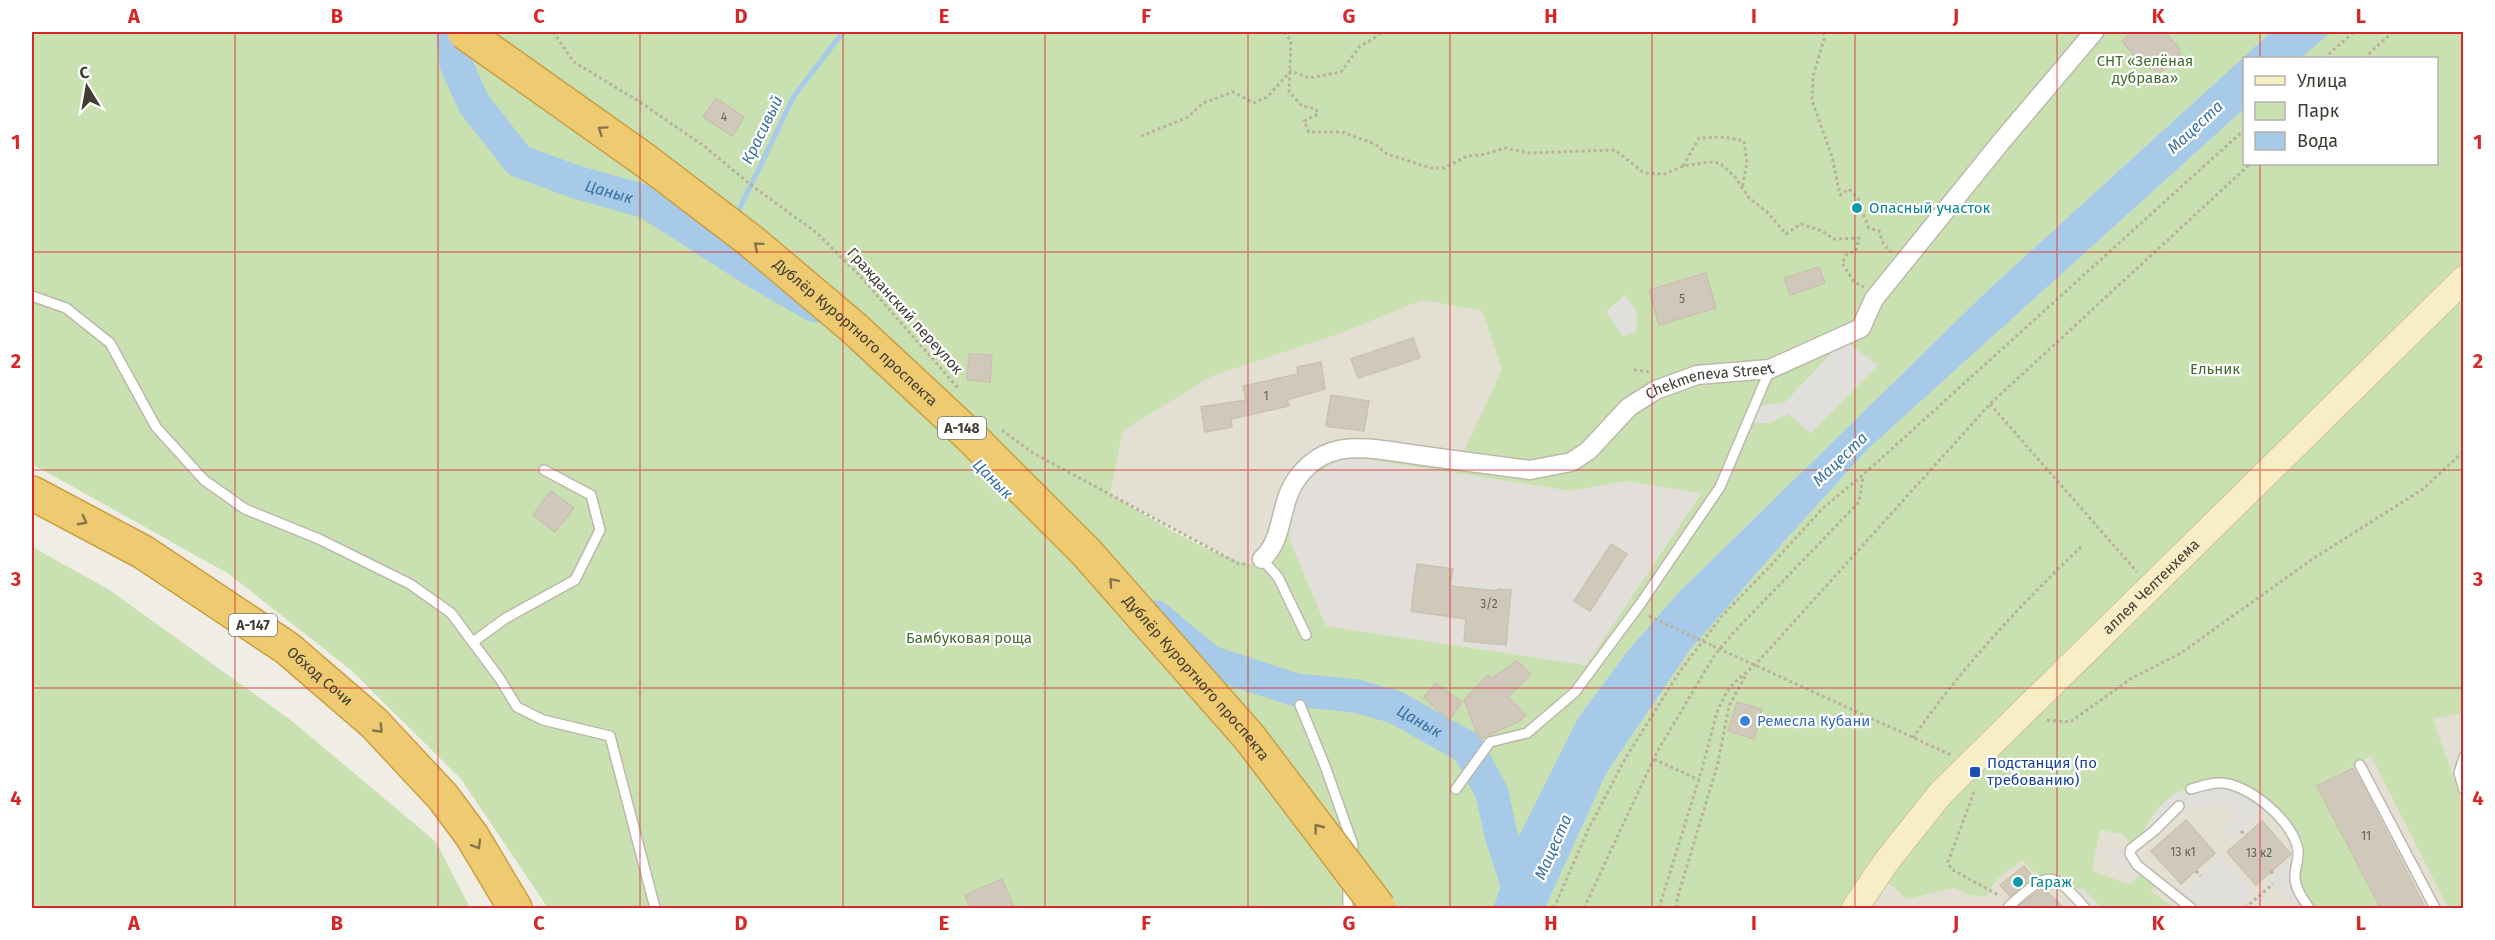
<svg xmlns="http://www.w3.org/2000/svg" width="2495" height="940" font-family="'Fira Sans',sans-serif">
	<rect width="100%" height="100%" fill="#f0ede4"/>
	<path fill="#e3dfd3" d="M1422,300L1482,311L1502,369L1460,461L1337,450L1268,553L1251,564L1230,559L1110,494L1123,431L1212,376L1339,334Z
		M2463,713V804L2433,719Z
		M2372,756L2448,908H2381L2317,786Z
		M2176,793L2253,794L2293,834L2309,908H2140L2145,872L2129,884L2092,871L2100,830L2122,834L2133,847L2158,808Z
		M2022,859L2084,889L2101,908H1855L1878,874L1907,899L1955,888L1968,895L1997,879Z"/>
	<path fill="#e2ded9" d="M1345,456L1571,491L1625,481L1701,492L1586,665L1326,626L1290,540L1289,513L1300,483Z"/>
	<path fill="#c9e0b1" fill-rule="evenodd" d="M32,32H2271L1988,290L1677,594L1626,653L1578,718L1516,842L1493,908H548L461,779L352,671L229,574L32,464ZM1625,295L1637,313L1636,331L1623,336L1607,312ZM1422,300L1482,311L1502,369L1460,460L1377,450H1337L1322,456L1309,465L1296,480L1286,496L1268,553L1251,564C1205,554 1151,518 1110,494L1123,431L1212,376L1339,334ZM1345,456L1571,491L1625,481L1701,493L1586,665L1326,626L1290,540L1289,513L1300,483Z
		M2331,32H2463L2464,713L2433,719L2463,804V908H2448L2371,756L2318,786L2381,908H2309L2299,892L2298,852L2276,812L2191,789L2176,793L2158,808L2133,847L2122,834L2100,830L2092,871L2129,884L2145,872L2158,882L2151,891L2175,908H2101L2084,889C2053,888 2042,882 2022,860L1997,879L1986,896L1968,895L1955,888L1907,899L1878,874L1855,908H1545L1607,772L1690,650L1781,545L1868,449L2244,109V164H2436V58H2301Z
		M32,547L108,589L292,721L436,842L470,908H32Z"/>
	<path fill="#e1dfdc" d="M1625,295L1637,313L1636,331L1623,336L1606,312Z
		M1844,340L1878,365L1811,433L1788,414L1769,423H1746L1752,407L1785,402Z
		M2463,736L2464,782L2456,773L2453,761L2459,738Z
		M2220,782L2267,806L2230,841L2220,831L2234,819V808L2221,801L2188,808L2183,803L2154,831L2151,819L2158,808L2176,793Z
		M2110,849H2131L2133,859L2116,875L2114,871L2122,863L2108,855Z
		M2298,852L2295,879L2307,906L2282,894L2269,880Z
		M2222,857L2255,896L2240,908H2191L2178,897Z
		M2068,889H2084L2101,908H2085Z"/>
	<path fill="#a6cae7" d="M2271,32H2331L2301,58H2244V109L1868,449L1781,545L1690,650L1607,772L1545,908H1493L1516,842L1578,718L1626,653L1677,594L1988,290Z"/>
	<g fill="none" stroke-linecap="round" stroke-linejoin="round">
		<path stroke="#a6cae7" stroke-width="5" d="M736,216L794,96L843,32
			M720,248L726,235"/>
		<g stroke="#a6cae7" stroke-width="33">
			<path id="s1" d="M453,32L456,64L474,104L519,161L576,182L647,202L759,274L815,306"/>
			<path id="s2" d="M1156,617L1210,662L1296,690L1356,696L1395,707L1468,748L1492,793L1501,835L1525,908"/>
		</g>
	</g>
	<path fill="#d0c9bb" stroke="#cac1af" stroke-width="1.5" d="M2133,32H2164L2180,49L2178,51L2181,54L2158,74L2153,67L2150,69L2147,66L2145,68L2122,41Z
		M716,98L744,117L732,136L703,117Z
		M1819,267L1825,283L1790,295L1784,278Z
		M1706,273L1716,308L1659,325L1649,290Z
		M1413,338L1420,358L1358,378L1351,359Z
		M969,354L992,355L990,382L967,380Z
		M1321,362L1325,389L1287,400L1289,406L1231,419L1232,427L1205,432L1201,407L1246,400L1243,386L1298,374L1297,367Z
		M1331,395L1369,401L1364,431L1326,426Z
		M551,491L574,508L555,532L533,515Z
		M1611,544L1627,554L1590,611L1574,601Z
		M1417,564L1453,569L1450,586L1497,591L1498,589L1511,590L1506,645L1464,641L1466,619L1411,611Z
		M1517,661L1531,674L1508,697L1526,715L1518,722L1479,739L1464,700L1488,675L1492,678Z
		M1435,683L1462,702L1449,720L1424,698Z
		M1737,702L1762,709L1754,739L1728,731Z
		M2353,768L2363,786L2426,909H2381L2317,786Z
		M2186,820L2215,853L2181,884L2151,851Z
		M2262,821L2291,854L2256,885L2227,852Z
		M2024,866L2034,878L2010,896L2000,885Z
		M1002,879L1015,909H970L965,895Z
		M2043,888L2065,909H2021L2019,906Z"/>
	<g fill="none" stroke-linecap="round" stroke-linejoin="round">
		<g stroke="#bdb8ab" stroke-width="12">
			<path id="lane" d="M32,296L66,308L110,343L156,427L204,480L245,509L319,539L410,584L451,613L500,679L517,707L543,720L610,736L655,908
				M1262,559L1278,577L1306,635
				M473,642L506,618L575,580L600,530L591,495L544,470
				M1300,705L1325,766L1353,845L1352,857
				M2464,757L2459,773L2464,790
				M2360,765L2435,908
				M1456,789L1490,742L1527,733L1575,692L1641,603L1720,487L1770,369
				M2191,789C2199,787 2209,783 2218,783C2246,781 2295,822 2298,851C2299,860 2294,870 2295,879C2296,890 2303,899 2309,908
				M2179,806L2154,831L2131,849L2130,854L2137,865L2191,908
				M1348,908V883
				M2008,908L2009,906C2048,873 2049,867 2085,908"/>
		</g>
		<g stroke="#bdb8ab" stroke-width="21">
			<g id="street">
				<path id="s3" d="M1262,559C1284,540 1279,504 1296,480C1305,467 1319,455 1335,451C1358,444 1394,452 1417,455C1455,460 1493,465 1530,470L1571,462L1588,451L1629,407L1656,390L1697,375L1770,369L1861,328L1874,299L2001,142L2094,32"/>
			</g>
		</g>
		<g stroke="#cec29b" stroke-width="28">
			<g id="secondary">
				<path id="s4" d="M1855,908L1886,862L1941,793L2464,279"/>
			</g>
		</g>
		<g stroke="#cb9f43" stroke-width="36">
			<g id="highway">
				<path id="s5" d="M32,493L143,552L287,648L374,723L443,797L472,836L515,908"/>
			</g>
		</g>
		<path stroke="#bab19b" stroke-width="3" stroke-dasharray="3 3" stroke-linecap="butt" d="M553,32L574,62L640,102L704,146L751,185L817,233L860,276L958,388
			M1284,32L1291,41L1289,92L1302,106L1316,109L1318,114L1304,121L1309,132H1342L1375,144L1387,154L1431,168H1444L1467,156L1481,155L1506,148L1528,153L1615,150L1644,173L1665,174L1683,166L1708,162L1720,163L1736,178L1749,198L1767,212L1786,234L1801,224L1822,231L1834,239L1859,238L1856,251L1847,254L1842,263L1854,282L1864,287
			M1823,32L1824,39L1813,77L1812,100L1832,157L1840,195L1849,189L1861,202L1864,216L1869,228L1879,231L1883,243L1891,252
			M2324,58L2354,32
			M2364,58L2393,32
			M1141,136L1188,117L1203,103L1233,92L1254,103L1267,97L1291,71L1309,78L1341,72L1360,46L1373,39L1381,32
			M1683,166L1699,138L1724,137L1744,141L1747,162L1742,189
			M1634,370L1650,372
			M1990,404L2137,572
			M1002,430L1033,453L1239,564H1245
			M1713,646L1951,755
			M2047,720L2070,722L2132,678L2181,653L2311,560L2423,489L2464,451
			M1913,738C1962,667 2021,604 2083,545
			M1654,759L1699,780
			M1974,792L1948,862L1951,869L2000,896
			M2241,831L2245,835
			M2196,871L2201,876
			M2271,871L2274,875
			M1554,908L1588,830L1625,759L1680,671L1722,616L1773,563L1823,508L1864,474L2244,130
			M1584,908L1657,752L1714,656L1735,631L1859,502L1863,476
			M1659,908L1702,769L1717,712L1726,693L1734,683L1756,664L1990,404L2250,164
			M1677,908V899L1718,763L1729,706L1747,673
			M2245,908L2273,884"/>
		<use href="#lane" stroke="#fff" stroke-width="9"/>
		<use href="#street" stroke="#fff" stroke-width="18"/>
		<use href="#secondary" stroke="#f8eec6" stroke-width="26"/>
		<use href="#highway" stroke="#eeca71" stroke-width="33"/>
		<g stroke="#cb9f43" stroke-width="36" stroke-linecap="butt">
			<g id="highway-bridge">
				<path id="s6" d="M464,32L646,161L751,241L854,328L970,436L1086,552L1250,738L1379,908"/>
			</g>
		</g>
		<path stroke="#bab19b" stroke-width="3" stroke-dasharray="3 3" stroke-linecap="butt" d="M1649,616L1713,646"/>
		<use href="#highway-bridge" stroke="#eeca71" stroke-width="33"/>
	</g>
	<defs><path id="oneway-chevron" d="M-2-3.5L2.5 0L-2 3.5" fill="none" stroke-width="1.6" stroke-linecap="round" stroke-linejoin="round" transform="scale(1.5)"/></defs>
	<g stroke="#86754d">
		<use href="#oneway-chevron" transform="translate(602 130) rotate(-145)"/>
		<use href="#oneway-chevron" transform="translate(758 246) rotate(-140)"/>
		<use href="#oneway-chevron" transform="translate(83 521) rotate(28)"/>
		<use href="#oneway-chevron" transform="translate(1113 582) rotate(-131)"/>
		<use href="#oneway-chevron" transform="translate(379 729) rotate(46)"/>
		<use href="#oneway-chevron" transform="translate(1318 828) rotate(-127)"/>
		<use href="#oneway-chevron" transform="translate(477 845) rotate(59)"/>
	</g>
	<path fill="none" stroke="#d62828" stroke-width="1.5" stroke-opacity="0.55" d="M235,32V908M438,32V908M640,32V908M843,32V908M1045,32V908M1248,32V908M1450,32V908M1652,32V908M1855,32V908M2057,32V908M2260,32V58M2260,164V908M32,252H2464M32,470H2464M32,688H2464"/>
	<g fill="#0f9aa8" stroke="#fff" stroke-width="2">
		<circle cx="1857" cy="208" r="6"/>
		<circle cx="2018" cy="882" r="6"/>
	</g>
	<circle fill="#3f7fe0" stroke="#fff" stroke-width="2" cx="1745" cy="721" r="6"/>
	<rect fill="#1a4fb4" stroke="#fff" stroke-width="2" x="1969" y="766" width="12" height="12" rx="3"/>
	<g text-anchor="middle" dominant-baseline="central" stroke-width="4.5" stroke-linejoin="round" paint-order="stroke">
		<g font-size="12" fill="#656056">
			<text x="724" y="117">4</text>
			<text x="1682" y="299">5</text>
			<text x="1266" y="396">1</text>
			<text x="1489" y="604">3/2</text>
			<text x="2366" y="836">11</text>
			<text x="2183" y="852">13 к1</text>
			<text x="2259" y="853">13 к2</text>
		</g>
		<g fill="#fff" stroke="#7a7772" stroke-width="1.5">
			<rect x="938" y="417" width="48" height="22" rx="4.5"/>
			<rect x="229" y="614" width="48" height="22" rx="4.5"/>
		</g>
		<g font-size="14" font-weight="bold" fill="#413d35">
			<text x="962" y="428">А-148</text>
			<text x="253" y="625">А-147</text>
		</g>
		<g font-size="15" fill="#446c2f" stroke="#fff">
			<text x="2145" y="61">СНТ «Зелёная<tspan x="2145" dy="17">дубрава»</tspan></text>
			<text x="2215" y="369">Ельник</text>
			<text x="969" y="638">Бамбуковая роща</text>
		</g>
		<g font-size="15" fill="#0d838f" stroke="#fff" text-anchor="start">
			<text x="1869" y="208">Опасный участок</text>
			<text x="2030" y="882">Гараж</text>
		</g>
		<g font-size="15" fill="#413d35" stroke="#fff">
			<text transform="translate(905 311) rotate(48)">Гражданский переулок</text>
			<text stroke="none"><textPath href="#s6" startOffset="494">Дублёр Курортного проспекта</textPath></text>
			<text stroke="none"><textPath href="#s3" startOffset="542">Chekmeneva Street</textPath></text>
			<text stroke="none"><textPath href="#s4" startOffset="438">аллея Челтенхема</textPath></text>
			<text stroke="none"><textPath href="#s5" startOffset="342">Обход Сочи</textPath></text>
			<text stroke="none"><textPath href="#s6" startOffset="980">Дублёр Курортного проспекта</textPath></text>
		</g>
		<g font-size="15" fill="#366cbe" stroke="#fff" text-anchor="start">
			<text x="1757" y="721">Ремесла Кубани</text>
		</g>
		<g font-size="15" fill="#164399" stroke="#fff" text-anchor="start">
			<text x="1987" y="763">Подстанция (по<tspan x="1987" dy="17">требованию)</tspan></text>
		</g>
		<g font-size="16" font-style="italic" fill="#3a71a1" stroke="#fff">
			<text transform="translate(2195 127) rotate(-43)">Мацеста</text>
			<text transform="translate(762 130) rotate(-64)">Красивый</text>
			<text stroke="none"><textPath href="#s1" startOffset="244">Цанык</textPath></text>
			<text transform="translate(1840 459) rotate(-44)">Мацеста</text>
			<text transform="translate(993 479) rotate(45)">Цанык</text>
			<text stroke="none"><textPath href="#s2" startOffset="290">Цанык</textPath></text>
			<text transform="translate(1553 847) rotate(-66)">Мацеста</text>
		</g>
	</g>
	<rect width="2495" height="940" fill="none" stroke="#ffffff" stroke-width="66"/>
	<rect x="2243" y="57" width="195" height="108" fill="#ffffff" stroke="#b3b1ae" stroke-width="1.5"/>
	<rect x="2255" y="76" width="30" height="9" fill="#f8eec6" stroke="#b3b1ae" stroke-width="1.5"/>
	<text x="2297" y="87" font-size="18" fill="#413d35">Улица</text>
	<rect x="2255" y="102" width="30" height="18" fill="#c9e0b1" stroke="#b3b1ae" stroke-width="1.5"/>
	<text x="2297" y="117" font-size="18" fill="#413d35">Парк</text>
	<rect x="2255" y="132" width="30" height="18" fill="#a6cae7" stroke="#b3b1ae" stroke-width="1.5"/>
	<text x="2297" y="147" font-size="18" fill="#413d35">Вода</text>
	<g transform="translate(87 87) rotate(349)" stroke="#ffffff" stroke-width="4.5" paint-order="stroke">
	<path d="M0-4.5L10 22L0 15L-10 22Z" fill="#413d35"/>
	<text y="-9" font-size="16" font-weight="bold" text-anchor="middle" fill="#413d35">С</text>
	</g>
	<rect x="33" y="33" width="2429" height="874" fill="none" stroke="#d62828" stroke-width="2"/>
	<g font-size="20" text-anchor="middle" font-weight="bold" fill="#d62828">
		<text x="134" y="23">A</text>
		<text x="337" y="23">B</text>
		<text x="539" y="23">C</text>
		<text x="741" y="23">D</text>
		<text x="944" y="23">E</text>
		<text x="1146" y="23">F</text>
		<text x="1349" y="23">G</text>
		<text x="1551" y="23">H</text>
		<text x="1754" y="23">I</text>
		<text x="1956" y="23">J</text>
		<text x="2158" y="23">K</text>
		<text x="2361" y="23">L</text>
		<text x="16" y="149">1</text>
		<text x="2478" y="149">1</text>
		<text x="16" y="368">2</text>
		<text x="2478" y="368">2</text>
		<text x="16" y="586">3</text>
		<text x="2478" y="586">3</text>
		<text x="16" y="805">4</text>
		<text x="2478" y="805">4</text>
		<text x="134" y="930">A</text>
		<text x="337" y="930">B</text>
		<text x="539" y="930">C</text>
		<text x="741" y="930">D</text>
		<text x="944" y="930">E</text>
		<text x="1146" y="930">F</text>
		<text x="1349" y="930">G</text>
		<text x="1551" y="930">H</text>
		<text x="1754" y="930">I</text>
		<text x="1956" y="930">J</text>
		<text x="2158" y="930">K</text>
		<text x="2361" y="930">L</text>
	</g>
</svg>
